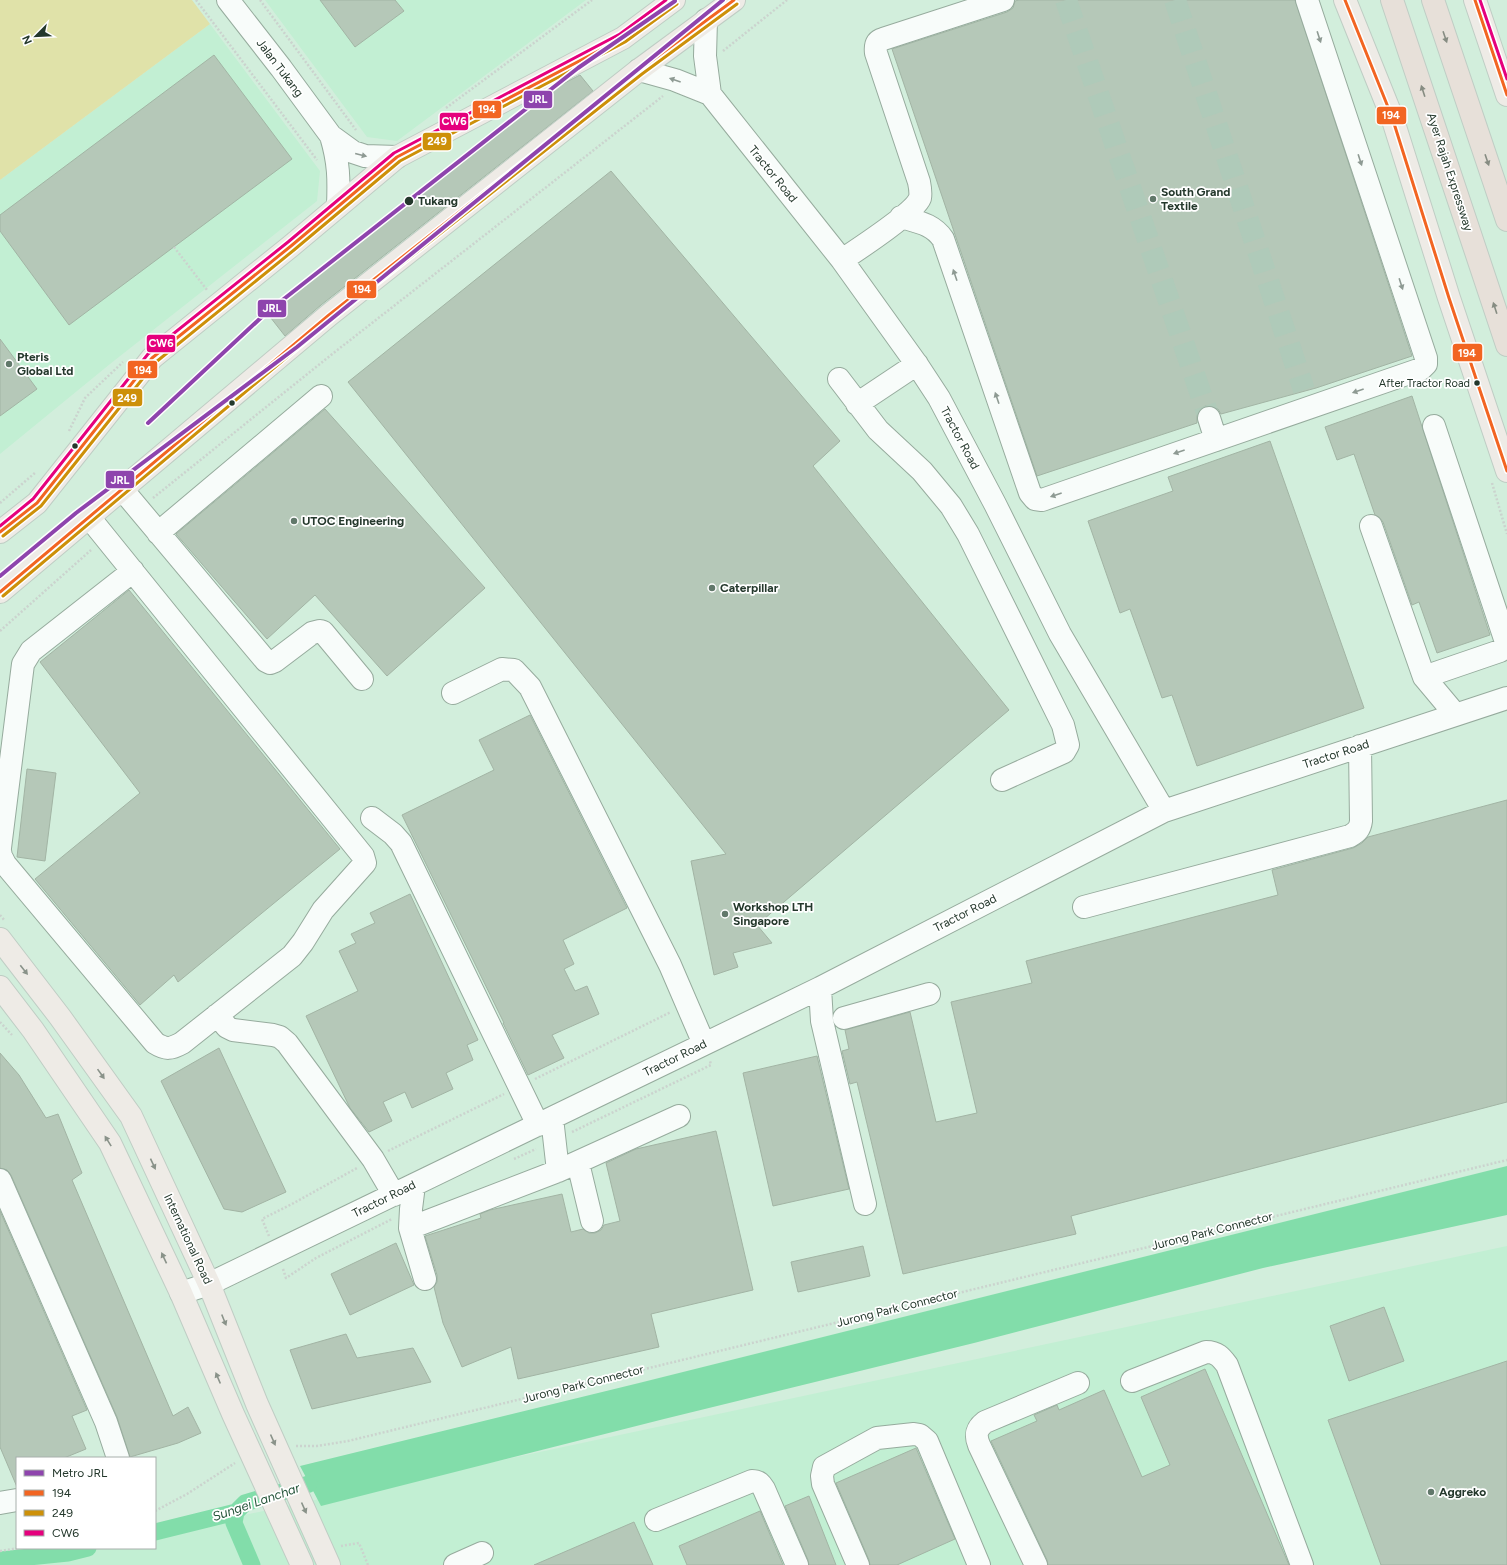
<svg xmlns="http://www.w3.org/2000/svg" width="1507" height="1565" font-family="Figtree,sans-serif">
	<rect width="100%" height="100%" fill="#d2eedc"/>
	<path fill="#c2efd3" d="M265,0H586L397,141L367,137Z
		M210,24L320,171L317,201L110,364L0,454V180Z
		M1507,1246V1565H0V1559L62,1554L88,1548H155V1534Z"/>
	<path fill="#e0e2a9" d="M0,0H192L210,24L0,180Z"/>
	<path fill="#82ddaa" d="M1507,1166V1215L1263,1268L974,1343L664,1419L321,1506L300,1466L639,1383Z"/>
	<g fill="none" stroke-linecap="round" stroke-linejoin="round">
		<path stroke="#82ddaa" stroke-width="17" d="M236,1512L234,1523L252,1565
			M155,1532L236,1512L245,1503L309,1484
			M0,1560L68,1553L88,1548"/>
	</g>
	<path fill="#b5c8b8" stroke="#a2b4a4" d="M320,0H395L404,11L355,47Z
		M1019,0H1295L1412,356L1316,388L1221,414L1218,409L1212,406H1205L1200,410L1197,415V423L1037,476L892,49L1007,12L1013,8L1015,1Z
		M214,55L292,159L69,325L0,231V215Z
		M580,75L593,91L321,305L285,336L267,313L545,93Z
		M611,171L840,441L813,466L1009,710L757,925L772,943L733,953L738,967L714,975L691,861L726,854L348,382Z
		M0,339L37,389L0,416Z
		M1412,396L1490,635L1437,653L1419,602L1412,605L1383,522L1379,517L1375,515L1354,454L1337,460L1325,427Z
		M325,409L485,588L387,676L315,595L267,639L176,534Z
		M1270,441L1364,708L1197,766L1172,695L1162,698L1130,609L1120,613L1088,521L1173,491L1168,477Z
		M129,590L340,849L178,982L174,975L140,1005L35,879L140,793L40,662Z
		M530,715L627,908L563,940L574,964L564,969L575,991L587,986L599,1014L552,1035L564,1058L528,1075L503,1023H504L402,815L494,770L479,740Z
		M27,769L56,773L45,861L17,857Z
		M1507,800V1102L1071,1216L1076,1234L903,1274L857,1082L850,1084L842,1051L849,1049L845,1030L910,1012L936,1122L977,1113L951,1002L1032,983L1026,961L1278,895L1272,870L1353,848L1362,843L1368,837Z
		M410,894L478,1040L467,1045L473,1060L446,1073L453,1089L412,1108L405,1092L383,1102L392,1121L369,1132L350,1108L306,1016L358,991L339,951L356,943L351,934L375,923L370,913Z
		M219,1048L286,1192L242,1212L224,1209L161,1081Z
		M0,1053L19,1075L46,1118L58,1114L82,1173L72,1180L173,1416L188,1407L201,1433L178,1443L130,1457L117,1417L11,1175L7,1170L0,1168Z
		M817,1056L849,1189L773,1206L743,1073Z
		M716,1131L753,1290L651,1314L659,1347L518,1379L511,1347L462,1367L443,1323L434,1287L437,1282V1275L425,1236L481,1218L480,1214L490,1210L562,1194L571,1232L583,1229L589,1233H595L601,1230L604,1225L620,1221L606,1163L636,1149Z
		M0,1211L87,1410L72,1416L86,1449L64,1458H17V1487L0,1447Z
		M396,1243L414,1285L350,1315L331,1274Z
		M863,1246L870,1276L798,1292L791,1262Z
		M1384,1307L1404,1361L1349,1381L1330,1326Z
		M346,1334L357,1358L413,1348L431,1382L312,1409L290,1350Z
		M1507,1361V1565H1381L1328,1420Z
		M1205,1369L1289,1565H1048L1047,1560L991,1441L1037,1421L1034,1415L1057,1405L1059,1410L1104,1390L1142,1477L1170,1465L1141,1397Z
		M916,1448L955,1539L897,1565H870L869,1560L836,1483Z
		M809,1496L836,1565H809L808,1560L785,1506Z
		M760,1511L783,1565H687L679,1546Z
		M634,1522L653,1565H534Z"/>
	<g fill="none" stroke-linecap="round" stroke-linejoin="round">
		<path stroke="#afcab9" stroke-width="22" stroke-dasharray="22 11" stroke-linecap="butt" d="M1066,0L1209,418
			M1175,0L1304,390"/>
		<g stroke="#96ab9d" stroke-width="24">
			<path id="minor" d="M228,0L281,68L331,136L353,152L365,156L397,157
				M706,20L705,56L710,94
				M639,70L675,80L710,94L842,260L918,366L939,398L995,504L1060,634L1164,811
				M331,136C339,163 339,179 338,206
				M901,217C918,222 933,224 943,239L1030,493L1035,499L1042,500L1421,369L1426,364V358L1307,0
				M842,260C857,250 915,212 920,198C921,193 920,187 919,182L876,53C875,45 876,41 883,39L1003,0
				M839,379L878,430L922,471L951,506L968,534L1063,725L1068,745L1064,752L1002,780
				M857,404L917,364
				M1209,418L1216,440
				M121,488L266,661L270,663L275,661L312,633L320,631L323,632L362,679
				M1371,526L1424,677L1455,714
				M158,533L321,396
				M1424,677L1500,651L1506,646V642L1434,426
				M453,693L502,669L514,670L530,687L670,965L704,1044
				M372,818L393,834L401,843L538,1125
				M0,848L23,664L31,651L133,571
				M0,851L1,856L5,864L155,1043C166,1050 171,1049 182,1043L292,956L303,942L323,910L365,863L363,856L88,516
				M1084,907L1350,836C1357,832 1360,829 1361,821L1360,746
				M820,988L822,1021L865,1204
				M217,1015L227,1027L233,1030L273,1035L280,1037L287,1043L373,1159L394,1195
				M844,1018L929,994
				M552,1118L558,1171
				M578,1163L592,1221
				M0,1180L106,1422L118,1458
				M414,1185L411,1209L410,1228L425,1279
				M410,1228L558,1171L679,1116
				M181,1293L209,1284L820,988L1164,811L1507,698
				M1132,1381L1206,1352C1217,1352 1221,1357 1227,1365L1302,1565
				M0,1503L17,1500
				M656,1520L752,1481C759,1481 761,1484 764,1489L797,1565
				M455,1565L482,1553
				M858,1565L823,1484L822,1476L824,1467L877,1438L914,1434L920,1435L927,1441L979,1565
				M1036,1565L979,1445C975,1435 976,1429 985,1422L1078,1383"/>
		</g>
		<g stroke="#bfcdc4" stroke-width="24">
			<path id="major" d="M1345,0L1392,117L1449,298L1507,471
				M1475,0L1507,95
				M0,532L37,503L152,358L291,246L397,157L623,38L674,0
				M0,592L329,315L639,70L734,0
				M0,939L60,1017L131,1116L209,1284L257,1404L329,1565
				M0,987L33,1030L110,1143L181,1293L233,1414L302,1565"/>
		</g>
		<g stroke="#bfcdc4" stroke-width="24">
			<path id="highway" d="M1392,0L1507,345
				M1433,0L1507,220"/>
		</g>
		<path stroke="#cbd3ce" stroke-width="2.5" stroke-dasharray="2 2" stroke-linecap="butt" d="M196,0L317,160
			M260,0L356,130
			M723,51L787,0
			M446,108L592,0
			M174,247L207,290
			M69,431L85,398L123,362
			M1492,483L1507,534
			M153,498L331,355L663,96
			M0,503L36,472
			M0,631L91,550
			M0,915L5,921
			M0,1022L12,1035
			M535,1079L671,1012
			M572,1132L711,1065L710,1061
			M388,1151L504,1094
			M514,1159L536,1149
			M269,1236L262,1219L292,1204L357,1168
			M283,1269L286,1278L316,1258L392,1219
			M296,1446H317L348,1441L1507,1160
			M155,1511L187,1494L235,1463
			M341,1546L359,1543L368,1565
			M0,1551L19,1548"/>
		<use href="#minor" stroke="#f8fcfa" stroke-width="22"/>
		<use href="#major" stroke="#eeebe6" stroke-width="22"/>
		<use href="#highway" stroke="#e7e0d9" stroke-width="22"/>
		<g stroke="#fff" stroke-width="6">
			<path id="bus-1" d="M1345,0L1392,117L1449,298L1507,471
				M1475,0L1507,95
				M0,532L37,503L152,358L291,246L397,157L623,38L674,0
				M0,592L329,315L639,70L734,0"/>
		</g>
		<g stroke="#fff" stroke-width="6">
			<path id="bus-2" d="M3,536L41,506L156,362L294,250L400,161L625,42L677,4
				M3,596L332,319L642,74L737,4"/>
		</g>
		<g stroke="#fff" stroke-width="6">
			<path id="bus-3" d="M1480,0L1507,79
				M0,526L33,499L148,354L288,242L394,153L620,34L666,0"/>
		</g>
		<use href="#bus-1" stroke="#f26522" stroke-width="3"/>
		<use href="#bus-2" stroke="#cd9009" stroke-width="3"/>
		<use href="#bus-3" stroke="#e5007d" stroke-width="3"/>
		<g stroke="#fff" stroke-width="7">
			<path id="metro-1" d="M148,423L266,313L578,68L675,1
				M0,576L76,513L297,347L723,0"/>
		</g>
		<use href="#metro-1" stroke="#8e44ad" stroke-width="4"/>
	</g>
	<defs><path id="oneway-solid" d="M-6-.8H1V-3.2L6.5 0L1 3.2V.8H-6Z"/></defs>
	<g fill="#8e9a93">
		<use href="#oneway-solid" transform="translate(1319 37) rotate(72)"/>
		<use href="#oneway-solid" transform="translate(675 80) rotate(-161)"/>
		<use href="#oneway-solid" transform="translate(361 155) rotate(14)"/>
		<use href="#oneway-solid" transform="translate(1360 160) rotate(72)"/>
		<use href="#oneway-solid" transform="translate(955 275) rotate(-109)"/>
		<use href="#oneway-solid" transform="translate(1401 284) rotate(72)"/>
		<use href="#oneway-solid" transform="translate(1358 391) rotate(161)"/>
		<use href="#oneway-solid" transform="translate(997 398) rotate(-109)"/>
		<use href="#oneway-solid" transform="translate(1179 452) rotate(161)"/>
		<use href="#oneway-solid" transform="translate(1056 495) rotate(161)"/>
	</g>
	<g fill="#868c82">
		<use href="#oneway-solid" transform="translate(1445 37) rotate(71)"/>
		<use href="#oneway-solid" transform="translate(1423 91) rotate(-108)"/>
		<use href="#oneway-solid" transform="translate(1487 160) rotate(71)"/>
		<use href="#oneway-solid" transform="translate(1495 308) rotate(-108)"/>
	</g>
	<g fill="#899289">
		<use href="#oneway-solid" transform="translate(24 970) rotate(52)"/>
		<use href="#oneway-solid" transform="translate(101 1074) rotate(55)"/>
		<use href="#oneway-solid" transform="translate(108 1141) rotate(-122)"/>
		<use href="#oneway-solid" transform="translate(153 1164) rotate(65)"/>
		<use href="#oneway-solid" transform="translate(164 1258) rotate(-115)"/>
		<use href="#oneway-solid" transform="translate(224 1320) rotate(68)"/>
		<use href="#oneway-solid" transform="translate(218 1378) rotate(-113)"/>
		<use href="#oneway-solid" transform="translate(273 1440) rotate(66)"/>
		<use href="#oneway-solid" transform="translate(304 1508) rotate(66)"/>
	</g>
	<g fill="#61786a" stroke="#fff" stroke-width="1.5">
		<circle cx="1153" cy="199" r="4"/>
		<circle cx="9" cy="364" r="4"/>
		<circle cx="294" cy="521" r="4"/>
		<circle cx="712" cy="588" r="4"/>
		<circle cx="725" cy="914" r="4"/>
		<circle cx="1431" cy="1492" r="4"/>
	</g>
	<g fill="#24382c" stroke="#fff" stroke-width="1.5">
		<circle cx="409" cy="201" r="5"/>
		<circle cx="1477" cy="383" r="3.5"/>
		<circle cx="232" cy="403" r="3.5"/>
		<circle cx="75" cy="446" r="3.5"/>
	</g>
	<g text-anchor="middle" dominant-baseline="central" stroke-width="3.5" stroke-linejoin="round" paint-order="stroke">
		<g font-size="11" fill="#24382c" stroke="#fff" text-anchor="end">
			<text x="1470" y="383">After Tractor Road</text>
		</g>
		<g font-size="12" fill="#24382c" stroke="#fff">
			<text transform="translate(280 68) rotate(53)">Jalan Tukang</text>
			<text transform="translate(1450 172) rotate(72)">Ayer Rajah Expressway</text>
			<text transform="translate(773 174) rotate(51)">Tractor Road</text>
			<text transform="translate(960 438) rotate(62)">Tractor Road</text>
			<text transform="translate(1336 754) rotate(-18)">Tractor Road</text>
			<text transform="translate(965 913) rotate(-27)">Tractor Road</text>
			<text transform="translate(675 1058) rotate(-26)">Tractor Road</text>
			<text transform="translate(384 1199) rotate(-26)">Tractor Road</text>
			<text transform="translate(1212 1231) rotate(-14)">Jurong Park Connector</text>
			<text transform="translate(188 1239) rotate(65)">International Road</text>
			<text transform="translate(897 1308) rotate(-14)">Jurong Park Connector</text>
			<text transform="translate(583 1384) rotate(-14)">Jurong Park Connector</text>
		</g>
		<g font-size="12" font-weight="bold" fill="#24382c" stroke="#fff" text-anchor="start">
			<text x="1161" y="192">South Grand<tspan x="1161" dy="14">Textile</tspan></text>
			<text x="17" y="357">Pteris<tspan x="17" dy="14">Global Ltd</tspan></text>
			<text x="302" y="521">UTOC Engineering</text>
			<text x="720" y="588">Caterpillar</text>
			<text x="733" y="907">Workshop LTH<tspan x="733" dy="14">Singapore</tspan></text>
			<text x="1439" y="1492">Aggreko</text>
		</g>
		<g font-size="12" font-weight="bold" fill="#24382c" stroke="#fff" text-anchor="start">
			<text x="418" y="201">Tukang</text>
		</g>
		<g font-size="13" font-style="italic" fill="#26563b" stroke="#fff">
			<text transform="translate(256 1502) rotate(-19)">Sungei Lanchar</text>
		</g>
	</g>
	<g stroke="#fff" stroke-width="1.5">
		<rect x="523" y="90" width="30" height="19" rx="4" fill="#8e44ad"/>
		<rect x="472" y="100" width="30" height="19" rx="4" fill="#f26522"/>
		<rect x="1376" y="106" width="31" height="19" rx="4" fill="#f26522"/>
		<rect x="439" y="112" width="30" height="19" rx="4" fill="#e5007d"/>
		<rect x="422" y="132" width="30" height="19" rx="4" fill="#cd9009"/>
		<rect x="346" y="280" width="31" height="19" rx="4" fill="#f26522"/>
		<rect x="257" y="299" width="30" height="19" rx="4" fill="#8e44ad"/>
		<rect x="146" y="334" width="30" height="19" rx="4" fill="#e5007d"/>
		<rect x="1452" y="343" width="31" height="19" rx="4" fill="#f26522"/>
		<rect x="127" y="360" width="31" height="19" rx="4" fill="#f26522"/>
		<rect x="112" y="388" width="31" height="19" rx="4" fill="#cd9009"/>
		<rect x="105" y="470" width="30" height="19" rx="4" fill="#8e44ad"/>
	</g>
	<g font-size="11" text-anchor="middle" font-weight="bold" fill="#fff">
		<text x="538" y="103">JRL</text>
		<text x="487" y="113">194</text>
		<text x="1391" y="119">194</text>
		<text x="454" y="125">CW6</text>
		<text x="437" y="145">249</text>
		<text x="362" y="293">194</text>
		<text x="272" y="312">JRL</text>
		<text x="161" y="347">CW6</text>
		<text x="1467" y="357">194</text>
		<text x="143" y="374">194</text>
		<text x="127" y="402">249</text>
		<text x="120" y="484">JRL</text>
	</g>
	<rect x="16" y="1457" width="140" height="92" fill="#ffffff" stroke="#a7afab"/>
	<rect x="24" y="1470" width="20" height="6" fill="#8e44ad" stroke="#a7afab"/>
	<text x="52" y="1477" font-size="12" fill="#24382c">Metro JRL</text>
	<rect x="24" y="1490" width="20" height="6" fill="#f26522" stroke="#a7afab"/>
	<text x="52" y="1497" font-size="12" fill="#24382c">194</text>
	<rect x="24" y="1510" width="20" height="6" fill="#cd9009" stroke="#a7afab"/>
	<text x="52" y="1517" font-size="12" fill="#24382c">249</text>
	<rect x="24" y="1530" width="20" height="6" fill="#e5007d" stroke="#a7afab"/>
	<text x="52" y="1537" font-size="12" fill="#24382c">CW6</text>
	<g transform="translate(36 36) rotate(246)" stroke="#ffffff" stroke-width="3" paint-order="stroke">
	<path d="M0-3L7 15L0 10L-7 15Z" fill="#24382c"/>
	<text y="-6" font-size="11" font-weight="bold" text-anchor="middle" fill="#24382c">N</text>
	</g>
</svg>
